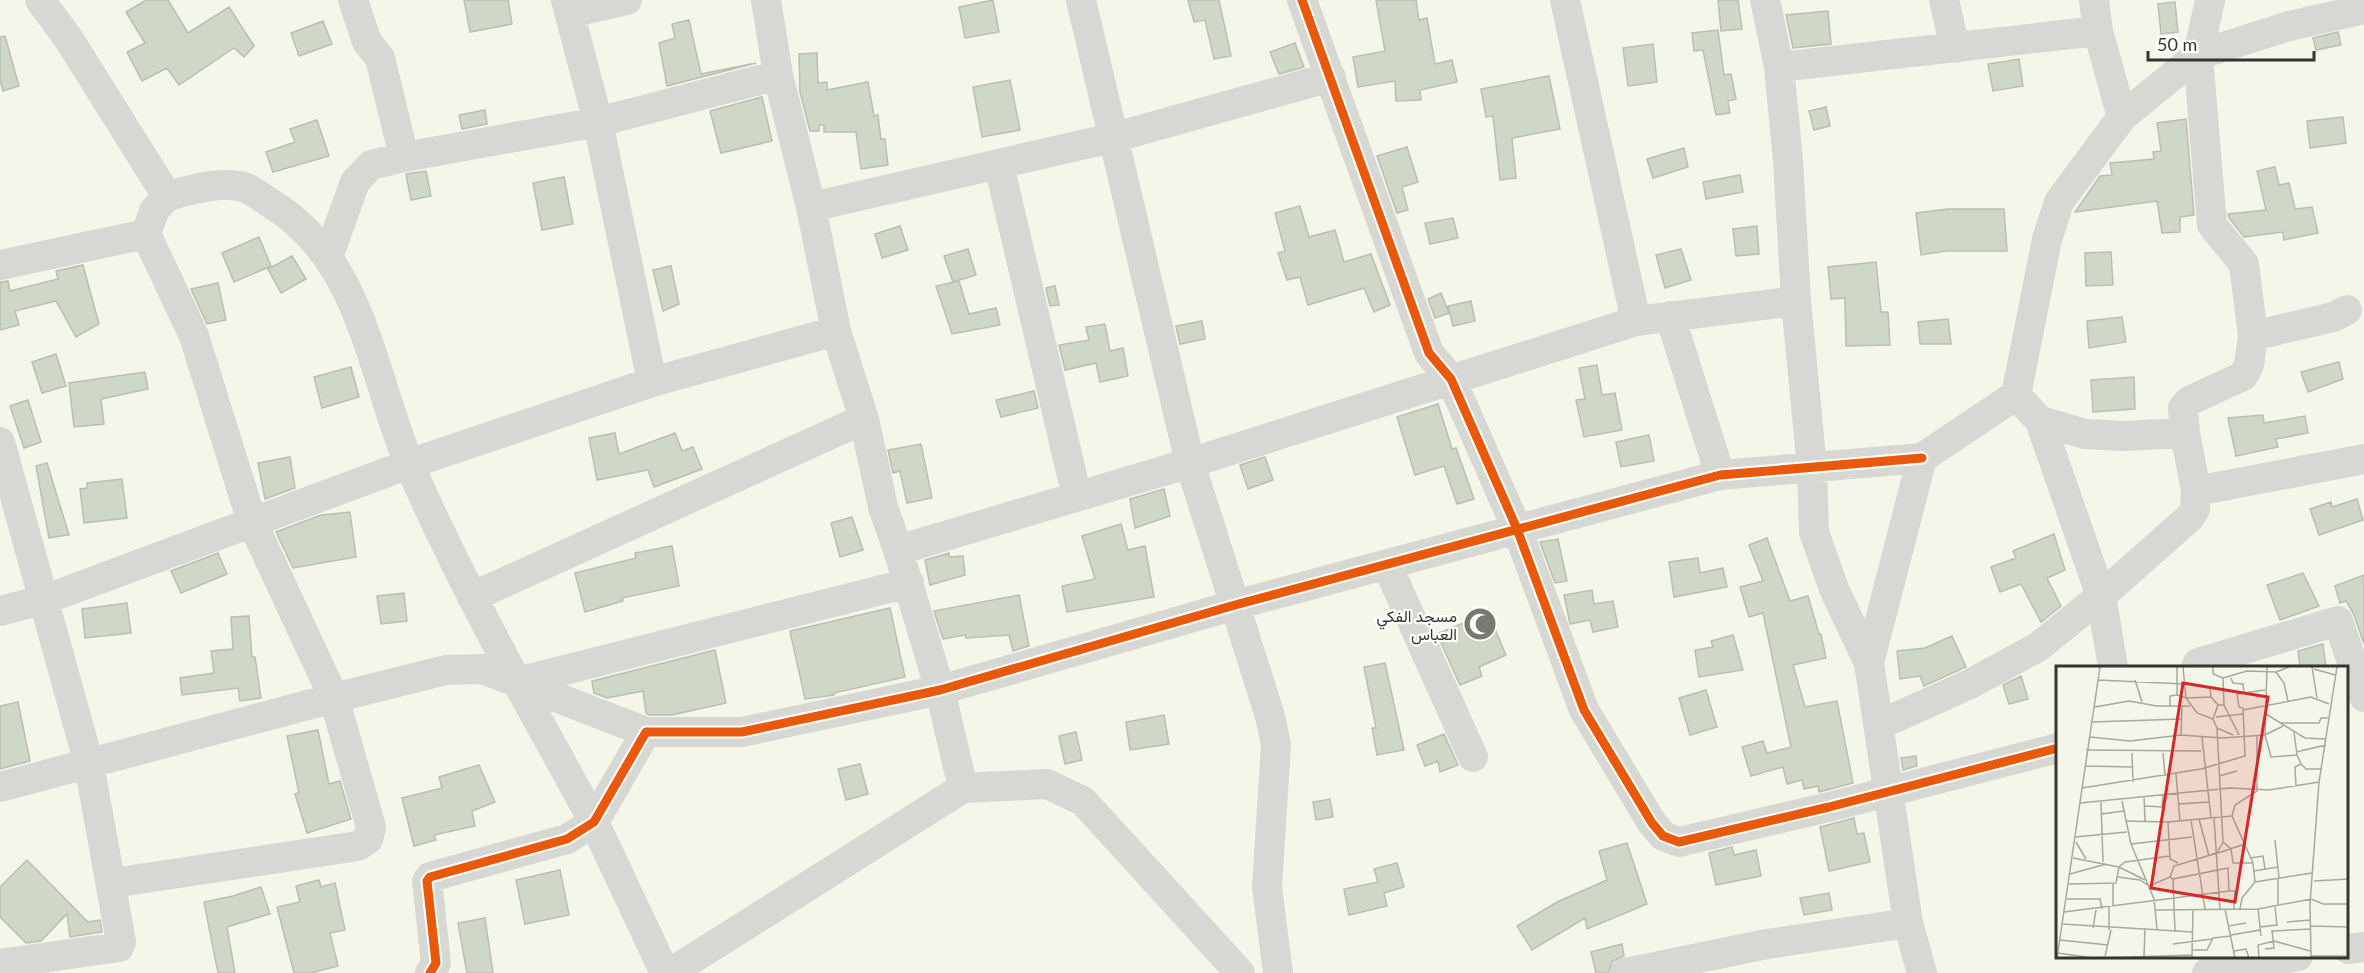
<svg xmlns="http://www.w3.org/2000/svg" width="2364" height="973" font-family="Lato,Vazirmatn,sans-serif">
	<rect width="100%" height="100%" fill="#f4f6e9"/>
	<path fill="#cfd7c7" stroke="#bbbeb6" stroke-width="1.5" d="M146,0H168L188,33L229,7L254,46L244,57L234,48L179,85L167,68L142,81L127,52L145,43L126,12Z
		M464,0H508L512,24L470,32Z
		M993,0L999,32L965,38L959,7Z
		M1188,0H1219L1231,56L1214,59L1205,20L1194,22Z
		M1376,0H1416L1419,20L1427,18L1435,64L1452,60L1457,82L1420,90L1421,100L1396,101L1395,81L1358,87L1353,57L1385,51Z
		M1718,0H1738L1742,29L1721,31Z
		M2175,2L2178,32L2161,34L2158,4Z
		M1828,11L1831,44L1793,48L1786,15Z
		M689,20L701,74L756,63L667,86L659,43L675,38L672,24Z
		M323,21L332,44L299,56L291,33Z
		M1718,30L1724,75L1731,74L1736,99L1728,101L1730,113L1716,115L1703,50L1694,51L1692,33Z
		M2338,32L2341,45L2316,50L2313,38Z
		M5,36L19,86L3,91L0,80V37Z
		M1295,43L1304,67L1279,74L1270,52Z
		M1653,44L1657,82L1628,86L1623,48Z
		M817,53L818,83L827,82V90L868,82L874,116L878,115L881,139H885L888,165L861,169L856,132H824V125H819V131H810L800,92L799,54Z
		M2019,59L2023,86L1993,91L1988,64Z
		M1549,76L1560,129L1512,138L1516,178L1500,180L1493,116L1486,117L1481,89Z
		M1010,80L1020,130L982,137L973,87Z
		M762,97L772,141L721,153L710,111Z
		M1826,107L1830,126L1814,130L1809,111Z
		M485,110L487,124L462,129L459,115Z
		M2343,117L2346,143L2310,148L2307,121Z
		M2186,119L2194,215L2180,217V232L2162,233L2157,201L2075,212L2100,176L2112,175L2110,163L2154,159L2153,152L2161,151L2157,123Z
		M317,120L329,156L273,172L266,152L295,142L290,129Z
		M1407,147L1418,182L1402,187L1408,210L1397,213L1377,156Z
		M1684,148L1688,167L1653,178L1647,159Z
		M2275,167L2279,185L2289,183L2295,209L2312,207L2318,233L2284,240L2283,232L2244,237L2229,218L2228,214L2266,210L2257,171Z
		M426,171L431,196L411,200L406,174Z
		M1740,175L1743,192L1706,199L1703,182Z
		M564,177L573,224L542,230L533,183Z
		M1300,206L1309,237L1335,230L1344,262L1371,254L1390,305L1374,312L1364,288L1308,305L1300,277L1287,280L1278,253L1285,251L1275,213Z
		M1948,209H2004L2007,251H1946L1921,255L1916,213Z
		M1453,218L1458,238L1430,244L1425,223Z
		M900,226L908,250L882,258L875,234Z
		M1757,226L1759,254L1736,256L1733,229Z
		M259,237L271,266L234,282L222,253Z
		M968,249L976,275L953,282L944,256Z
		M1681,249L1691,280L1665,288L1656,255Z
		M2111,252L2113,285L2086,286L2085,253Z
		M292,256L306,279L281,293L268,269Z
		M1876,262L1881,312H1888L1890,345L1846,346L1845,298L1831,299L1828,267Z
		M83,265L99,324L76,337L56,301L15,311L19,325L0,330V282L8,281L10,291L58,279L56,271Z
		M671,266L679,304L663,311L653,270Z
		M959,281L969,314L996,308L1000,325L952,334L936,286Z
		M218,283L226,320L207,324L191,289Z
		M1055,286L1059,305L1050,306L1046,288Z
		M1441,293L1449,313L1435,318L1428,299Z
		M1471,301L1475,321L1453,326L1448,306Z
		M2122,317L2126,342L2089,348L2087,321Z
		M1948,319L1951,344H1920L1918,322Z
		M1202,321L1205,339L1180,344L1176,326Z
		M1105,324L1110,351L1123,348L1128,376L1100,382L1096,363L1065,370L1059,345L1089,340L1086,327Z
		M56,354L66,386L42,393L32,362Z
		M2339,362L2343,379L2308,392L2301,372Z
		M1597,365L1602,395L1615,393L1622,430L1584,437L1576,400L1585,399L1579,368Z
		M351,367L359,397L322,408L314,377Z
		M145,372L148,389L101,399L104,424L74,427L69,383Z
		M2134,377L2135,409L2093,412L2091,380Z
		M1034,391L1038,408L1001,417L996,400Z
		M28,400L41,442L24,448L10,406Z
		M1438,404L1452,449L1456,448L1474,499L1457,504L1444,466L1415,475L1397,417Z
		M2263,415L2264,423L2305,416L2308,433L2276,439L2278,447L2236,456L2228,418Z
		M615,433L619,454L675,433L682,451L693,447L702,469L654,487L648,470L597,480L589,438Z
		M1649,435L1654,461L1621,467L1616,442Z
		M921,444L932,498L907,503L900,471L893,473L888,450Z
		M290,457L295,488L265,499L258,463Z
		M1265,457L1273,480L1248,489L1240,465Z
		M47,463L69,535L49,538L36,466Z
		M122,479L127,518L84,523L80,489L87,488V483Z
		M1164,489L1170,516L1135,528L1130,499Z
		M2357,499L2363,520L2319,535L2310,509L2331,502L2332,507Z
		M350,512L356,557L293,568L276,532L321,515Z
		M852,517L863,550L840,557L831,523Z
		M1121,524L1128,550L1145,546L1154,597L1067,612L1062,586L1095,579L1082,536Z
		M2054,534L2065,570L2047,578L2061,606L2041,622L2021,584L2000,592L1991,567L2016,558L2013,551Z
		M1767,538L1790,601L1808,596L1819,634H1821L1826,658L1793,665L1805,707L1837,701L1853,783L1819,792L1818,786L1804,789L1802,780L1787,784L1783,767L1751,776L1742,747L1763,741L1767,753L1791,747L1763,613L1749,617L1740,587L1763,581L1749,545Z
		M1558,539L1567,581L1555,583L1540,542Z
		M672,546L679,586L622,598L623,601L585,612L575,573L636,558L635,553Z
		M218,553L227,574L181,593L171,571Z
		M949,553V557L963,556L965,575L930,585L925,560Z
		M1698,558L1700,573L1723,568L1727,587L1674,597L1669,562Z
		M2303,573L2319,606L2280,620L2267,585Z
		M2364,575V644L2354,615L2346,601L2340,603L2335,586Z
		M1592,590L1594,604L1613,601L1618,627L1593,632L1590,620L1570,624L1564,595Z
		M404,593L407,621L381,624L377,596Z
		M1019,595L1029,646L1013,651L1009,635L966,638L965,635L943,639L934,611Z
		M127,603L131,633L85,638L82,609Z
		M890,608L905,677L834,693V695L805,699L790,631Z
		M1483,615L1490,631L1495,629L1506,655L1479,667L1482,676L1460,685L1437,634Z
		M249,616L252,657H255L261,698L240,701L238,688L182,695L180,678L214,673L211,651L233,649L231,617Z
		M1733,635L1743,670L1699,677L1695,650L1713,647L1711,641Z
		M1952,636L1966,667L1924,686L1920,676L1900,679L1897,651L1925,648Z
		M2323,644L2326,667H2300L2298,651Z
		M715,650L726,703L672,715H649L646,713L643,691L607,698L594,693L592,681Z
		M1385,663L1404,750L1377,755L1372,728H1376L1364,667Z
		M2021,676L2028,699L2009,704L2003,685Z
		M1706,690L1717,727L1690,735L1679,698Z
		M18,702L30,761L0,769V706Z
		M1164,715L1169,744L1130,750L1126,722Z
		M318,730L329,784L340,781L351,819L307,833L295,794L299,793L287,736Z
		M1076,732L1082,760L1065,764L1059,736Z
		M1444,734L1458,765L1440,772L1438,761L1425,766L1417,745Z
		M1916,756L1917,766L1903,770L1901,758Z
		M860,764L868,794L846,800L838,769Z
		M479,765L495,802L472,811L475,826L434,835L436,840L414,846L402,798L442,788L439,777Z
		M1330,799L1333,817L1316,820L1313,802Z
		M1854,818L1857,834L1864,833L1870,862L1829,871L1820,827Z
		M1627,843L1647,904L1587,929L1585,918L1532,950L1517,926L1557,902L1607,880L1599,851Z
		M1732,847L1734,855L1756,850L1761,876L1716,885L1709,853Z
		M27,860L88,922L100,920L102,932L70,937L67,914L41,941L26,943L0,917V887Z
		M1397,863L1404,887L1384,893L1387,906L1349,915L1344,889L1378,882L1374,869Z
		M560,870L569,915L525,924L516,880Z
		M319,880L321,887L335,883L345,930L330,933L338,966L311,973H294L277,907L300,902L296,886Z
		M261,887L270,914L227,927L235,973H218L204,902L233,896Z
		M1829,893L1832,910L1804,915L1800,898Z
		M485,918L493,973H467L458,923Z
		M1622,944L1624,956L1613,961L1608,973H1596L1591,952Z"/>
	<g fill="none" stroke-linecap="round" stroke-linejoin="round">
		<path stroke="#d7d8d4" stroke-width="30" d="M353,0L367,42L380,58L404,157
			M566,0L598,122L652,382
			M766,0L778,75L811,207L836,331L864,419L883,507L898,550L940,690L963,788
			M1081,0L1190,463L1270,716L1276,745L1267,887L1278,973
			M1302,0L1429,353L1451,379L1517,529L1584,710L1652,823L1663,836L1679,842L1829,807L2058,748
			M1565,0L1636,321
			M1765,0L1779,67L1788,160L1796,301L1812,468L1814,532L1834,589L1869,663L1908,923L1922,973
			M1944,0L1955,48
			M2094,0L2098,31L2122,117
			M570,13L627,0
			M1779,67L2098,31
			M999,165L1077,497
			M167,196C191,190 214,182 239,186C249,187 261,197 270,203C362,257 372,376 410,466C442,540 479,611 517,682L646,732
			M811,207L1112,138L1331,77
			M328,257L355,182L371,165L404,157L598,122L778,75
			M0,265L146,234L154,211L167,196L68,38L40,0
			M1670,316L1720,475
			M2253,336L2244,264L2212,225L2198,55L2289,26L2364,9
			M2016,395L2040,421L2085,434L2123,436L2185,433L2196,491L2364,459
			M2040,421L2101,596L2113,667
			M2185,433L2183,408L2189,401L2243,376L2249,365L2253,336L2333,317L2347,310
			M0,442L89,764L121,942L119,947L0,964
			M898,550L1190,463L1636,321L1796,301
			M1387,565L1473,757
			M472,597L864,419
			M0,611L46,599L409,464L652,382L836,331
			M1869,663L1922,458L2016,395L2047,239L2059,202L2122,117L2198,55L2210,0
			M2196,667L2198,663L2338,621L2364,697
			M517,682L594,822L665,973
			M1879,725L1970,684L2038,647L2101,596L2190,517L2195,509L2196,491
			M0,787L334,698L446,670L482,669L517,682L909,583
			M113,883L358,846L368,839L371,827L334,698L252,522L194,336L146,234
			M2348,949L2364,947
			M430,973L436,963L427,881L430,877L567,839L594,822L646,732H742L940,690L1235,605L1720,475L1922,458
			M670,973L963,788L1047,784L1083,801L1240,973
			M1625,973L1767,944L1908,923
			M2207,973L2298,956"/>
		<g stroke="#fff" stroke-width="13">
			<path id="cycleway" d="M1302,0L1429,353L1451,379L1517,529L1584,710L1652,823L1663,836L1679,842L1829,807L2058,748
				M430,973L436,963L427,881L430,877L567,839L594,822L646,732H742L940,690L1235,605L1720,475L1922,458"/>
		</g>
		<use href="#cycleway" stroke="#e8590c" stroke-width="9"/>
	</g>
	<defs>
		<g id="mosque-disc" transform="scale(1.725)"><circle r="9.5" fill="#78796f" stroke="#fff"/><path d="M3.5-4.9A6 6 0 1 0 3.5 4.9A5 5 0 1 1 3.5-4.9Z" fill="#fff"/></g>
	</defs>
	<g fill-rule="evenodd">
		<use href="#mosque-disc" x="1480" y="624"/>
	</g>
	<g text-anchor="middle" dominant-baseline="central" stroke-width="4.5" stroke-linejoin="round" paint-order="stroke">
		<g font-size="16" fill="#35352d" stroke="#fff" text-anchor="end">
			<text x="1457" y="615">مسجد الفكي<tspan x="1457" dy="18">العباس</tspan></text>
		</g>
	</g>
	<g transform="translate(2056 666)">
		<rect width="292" height="292" fill="#f4f6e9"/>
		<path fill="none" stroke="#a8a99e" stroke-width="1.5" d="M121,1V29L130,32L141,47L157,53L161,62L177,69M127,1L130,32L155,31M157,1V8L167,12L191,5L220,6L233,1M211,1L209,69L215,91L241,89L238,66M256,1L261,32M258,3L279,9M220,6L228,17L232,35M175,12L177,17L187,18L188,27M42,14L128,18M79,14L86,36M154,23L155,31L162,39M168,39L183,69M39,41L73,35L101,40H134M114,41V30L121,29M187,44L255,31L273,38M210,48L249,72L270,73M160,51L187,48M157,53L162,39H168L167,12M36,56L126,53M225,57H263L265,52H273M161,62L167,176L175,183L177,197H197M125,69L126,41M34,71L74,75L125,69L166,72L209,69L227,60M146,71L155,152M30,84L145,85M240,86L270,79M76,87L77,116M107,87L109,110M245,98L250,103H266M30,100L76,101M120,108L124,155M163,110L181,105M240,120L239,101L245,98L241,89M26,122L145,103L189,90L187,42L183,41L181,28L209,24M88,130L89,155M66,135L75,178L98,233L101,263M45,136L47,196M24,137L174,122L213,124L263,116L281,1M123,138L153,136M89,140L106,141L107,129M45,148L68,145M158,152L164,243M143,153L153,190M135,154L149,243M69,155L112,156L176,150M112,156L114,193L122,197M19,171L71,166M219,174L223,212M20,176L30,193M75,178L136,171M162,187L189,178M17,192L63,201L89,214M194,192L207,190L209,203M198,205L222,201M14,208L50,198M62,211L84,214L93,220L114,211L117,213L119,266M114,211L118,200L161,187L167,176M222,212V238M117,213L172,202L173,225M258,215L293,213M199,216L197,197L176,150L179,139L201,125V69M57,217V240M13,218L60,217L63,201L69,196L114,190M10,233H44L46,243M169,243L179,292M184,243L186,232L199,216L256,207M202,243L205,270M100,244L202,243L255,233L267,238H293M8,246L173,225H179L178,243M231,256L254,254M6,258L137,266M172,260L190,257M254,260L293,261M204,261L221,259L219,241M37,262L40,244M53,264V241M217,265L254,263M175,269L204,264M4,274L52,279M117,278L156,273M209,283L218,282L216,264M136,284H151L157,272L175,270M178,285L190,283L193,292M2,287L37,292M49,290L55,264M255,290H293M88,291L89,262M136,291L137,243M1,292L44,1M46,292L136,289M203,292L202,279L218,275L254,285M255,292L254,238L263,116"/>
		<path fill="#d62828" fill-opacity="0.15" stroke="#d62828" stroke-width="3" d="M127,17L212,31L179,236L95,222Z"/>
		<rect width="292" height="292" fill="none" stroke="#35352d" stroke-width="3"/>
	</g>
	<path d="M2148 51v9h166v-9" fill="none" stroke="#35352d" stroke-width="3"/>
	<text x="2157" y="51" font-size="18" fill="#35352d" stroke="#ffffff" stroke-width="4.5" paint-order="stroke">50 m</text>
</svg>
